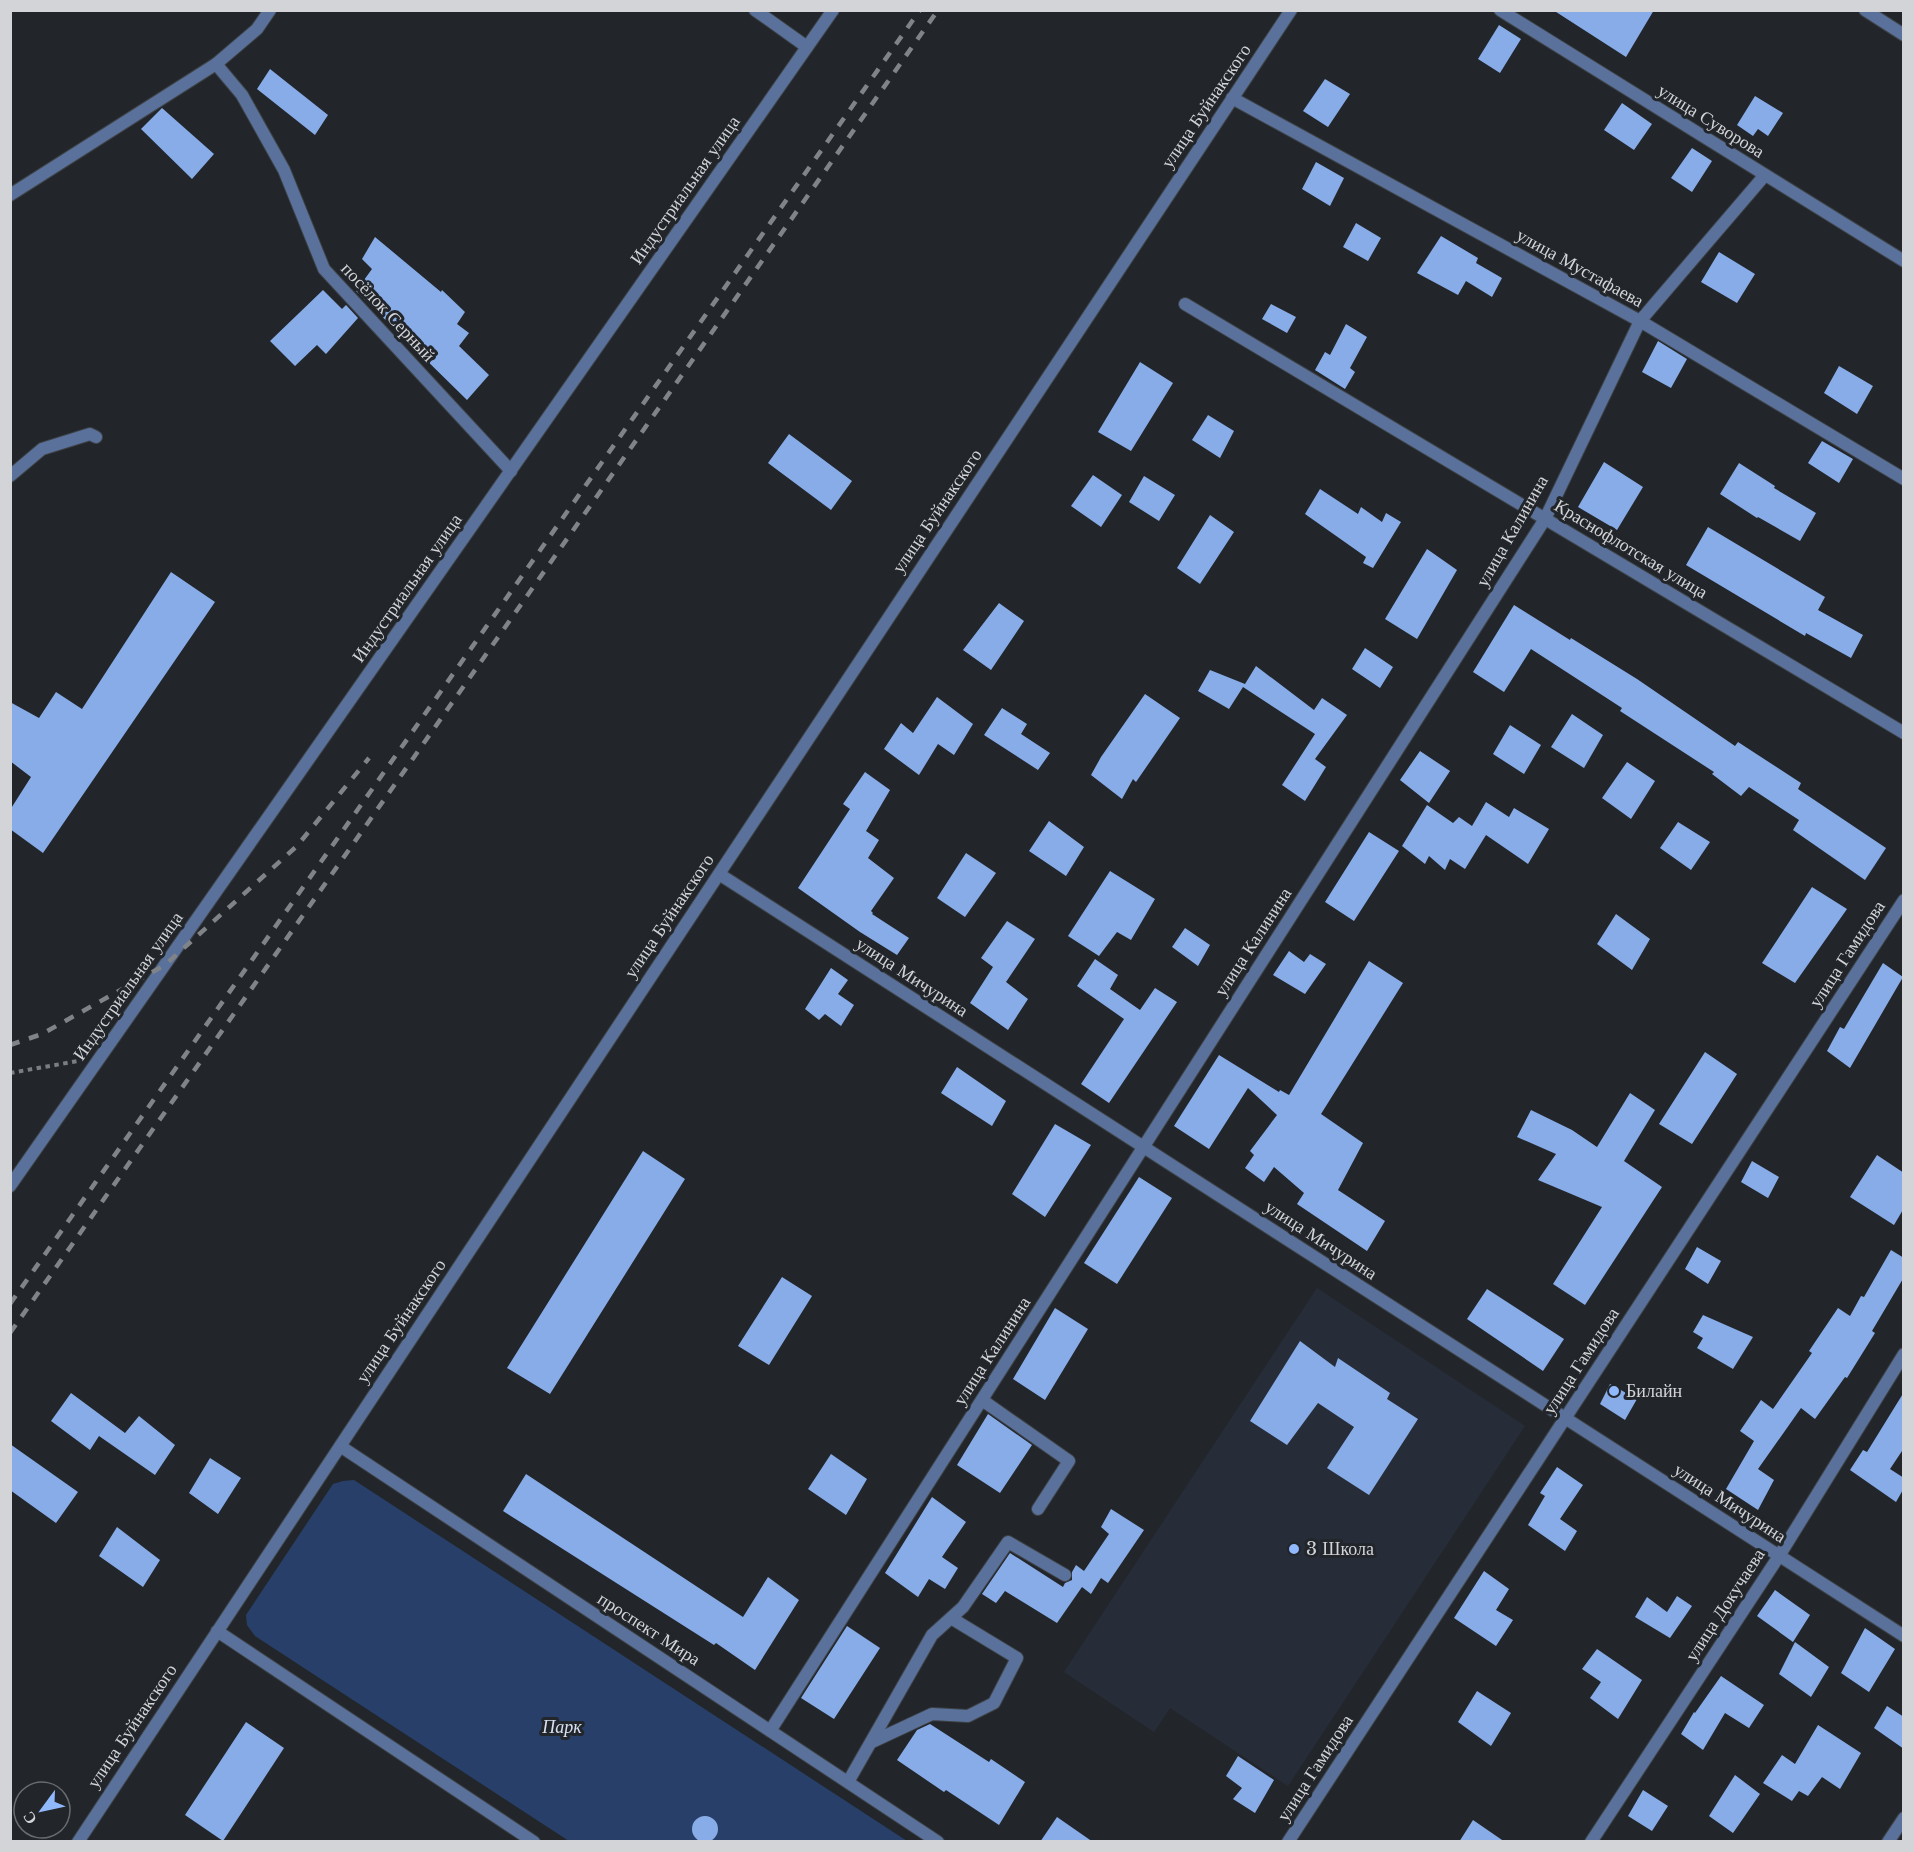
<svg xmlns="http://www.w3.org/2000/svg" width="1914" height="1852" font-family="'Libre Baskerville',serif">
	<rect width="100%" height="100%" fill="#22262b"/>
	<path fill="#272d38" d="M1317,1288L1525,1426L1288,1786L1170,1708L1154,1732L1064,1672Z"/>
	<path fill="#284069" d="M354,1480L907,1841H569L255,1636L247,1625L246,1615L333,1484L343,1481Z"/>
	<path fill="#88ace8" d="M1553,10H1654L1626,57Z
		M1499,25L1521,39L1500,73L1478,59Z
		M270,69L328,115L315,135L257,89Z
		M1325,79L1350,94L1328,127L1303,111Z
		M1755,96L1783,113L1768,136L1758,129L1753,136L1737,125Z
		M1622,103L1652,124L1634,150L1604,130Z
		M162,108L214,154L192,179L141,129Z
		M1692,148L1712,161L1692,192L1671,178Z
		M1316,162L1344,178L1330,206L1302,189Z
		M1356,223L1381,238L1368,261L1343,247Z
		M1441,236L1478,258L1476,263L1502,278L1492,297L1466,281L1458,295L1417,273Z
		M375,237L441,292L442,290L465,312L457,324L469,333L459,346L489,375L467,400L356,291L372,269L362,259Z
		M1719,252L1755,274L1737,303L1701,282Z
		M323,290L342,309L346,305L358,318L326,354L317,345L295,366L270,341Z
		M1271,304L1296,317L1287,333L1262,319Z
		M1346,324L1367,337L1350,368L1355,372L1345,389L1315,370L1325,352L1330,355Z
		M1658,341L1687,359L1671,388L1642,372Z
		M1140,362L1173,383L1131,451L1098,432Z
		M1839,366L1873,386L1857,414L1824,393Z
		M1208,415L1234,431L1220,458L1192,440Z
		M789,434L852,481L831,510L768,463Z
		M1822,441L1853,459L1839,483L1808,463Z
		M1604,462L1643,487L1617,530L1578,507Z
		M1739,463L1775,486L1774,488L1816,513L1800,541L1758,517L1757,518L1720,494Z
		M1093,475L1122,495L1101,527L1071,506Z
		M1144,476L1175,495L1159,521L1129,502Z
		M1320,489L1358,514L1361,507L1382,522L1386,513L1401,522L1373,568L1363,563L1366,557L1305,514Z
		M1210,515L1234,532L1200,584L1177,568Z
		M1708,527L1825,597L1818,610L1863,635L1851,658L1806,633L1805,636L1686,565Z
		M1427,549L1457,570L1417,639L1385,619Z
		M171,572L215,602L43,853L10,829V810L31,777L10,761V702L39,718L56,692L82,709Z
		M999,603L1024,621L991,670L963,650Z
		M1514,605L1570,640L1571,638L1637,679L1735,746L1738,742L1801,783L1798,789L1886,848L1865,880L1793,830L1799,820L1749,787L1741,796L1712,774L1714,772L1620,711L1622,708L1531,649L1504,692L1473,672Z
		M1365,648L1393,667L1380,688L1352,669Z
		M1256,666L1314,710L1322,698L1347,715L1315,759L1326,767L1305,801L1282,785L1315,734L1243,687L1229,709L1198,691L1210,670L1245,684Z
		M1145,694L1180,718L1136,782L1133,779L1122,799L1091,775L1101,757Z
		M937,697L973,724L954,755L938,744L919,775L884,749L901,723L913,733Z
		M1002,708L1027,724L1021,734L1050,753L1038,770L984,735Z
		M1572,714L1603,735L1584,768L1551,747Z
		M1510,725L1541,745L1524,774L1493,754Z
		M1420,751L1450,771L1429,803L1400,780Z
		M1627,762L1655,781L1631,819L1602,798Z
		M865,772L890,790L866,831L879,840L868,858L894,878L871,911L873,913L872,914L909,938L897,955L860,932L798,888L850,809L843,804Z
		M1486,802L1509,817L1514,808L1549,829L1528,864L1486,835L1465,869L1450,859L1445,870L1429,856L1425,864L1402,846L1427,805L1453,823L1459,817L1472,826Z
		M1049,821L1084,847L1066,876L1029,851Z
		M1678,822L1710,842L1691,870L1660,848Z
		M1369,832L1399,851L1354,921L1325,902Z
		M966,853L996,873L965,917L937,898Z
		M1110,871L1155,899L1131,940L1117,932L1099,956L1068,936Z
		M1812,887L1847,909L1795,983L1762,963Z
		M1616,914L1650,939L1632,970L1597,944Z
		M1007,921L1035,939L1006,982L1028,999L1008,1030L970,1003L993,967L981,958Z
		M1185,928L1210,945L1198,966L1172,947Z
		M1289,951L1304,962L1310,954L1326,964L1305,994L1273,975Z
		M1095,959L1118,975L1110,989L1140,1010L1155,988L1177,1002L1109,1103L1081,1084L1124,1019L1077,986Z
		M1369,961L1403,983L1321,1114L1363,1143L1338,1190L1385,1221L1367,1251L1297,1204L1304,1193L1274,1167L1264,1182L1245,1168L1254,1155L1250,1151L1277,1115L1248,1088L1209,1149L1174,1126L1219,1055L1279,1092L1280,1090L1289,1095Z
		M1883,963L1903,977L1850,1068L1827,1051L1840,1027L1844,1029Z
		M831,968L848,980L838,994L854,1005L841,1026L825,1014L819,1020L805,1009Z
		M1705,1052L1737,1074L1692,1144L1659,1124Z
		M957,1067L1006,1101L992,1126L941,1093Z
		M1630,1093L1655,1110L1624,1161L1662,1187L1585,1305L1553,1284L1602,1207L1538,1180L1556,1154L1517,1137L1531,1110L1572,1130L1597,1147Z
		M1055,1124L1091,1145L1045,1217L1012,1194Z
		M643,1151L685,1179L550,1394L507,1368Z
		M1877,1155L1904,1173V1208L1894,1225L1850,1197Z
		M1752,1161L1779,1177L1768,1198L1741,1182Z
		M1139,1177L1172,1198L1117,1284L1084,1263Z
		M1697,1247L1721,1261L1708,1284L1685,1269Z
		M1891,1250L1904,1258V1277L1872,1331L1875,1333L1847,1378L1845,1377L1815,1419L1801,1408L1758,1469L1774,1480L1758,1510L1726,1489L1754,1441L1740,1431L1761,1400L1773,1409L1812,1353L1809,1351L1838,1308L1850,1316L1861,1296L1864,1297Z
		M782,1277L812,1296L769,1365L738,1346Z
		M1487,1289L1564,1339L1543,1371L1467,1319Z
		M1055,1308L1088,1329L1045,1400L1013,1379Z
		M1703,1315L1753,1337L1733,1369L1697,1348L1703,1338L1693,1332Z
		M1300,1341L1335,1367L1338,1358L1390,1393L1387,1399L1418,1419L1369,1495L1327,1468L1354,1427L1318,1403L1287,1445L1250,1421Z
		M1610,1384L1637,1399L1625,1420L1600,1404Z
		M1904,1392V1448L1890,1469L1904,1478V1488L1896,1502L1850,1470L1863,1450L1867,1452Z
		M71,1393L125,1433L139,1416L175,1445L155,1475L99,1436L90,1450L51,1421Z
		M988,1414L1032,1445L1000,1493L957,1465Z
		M10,1444L78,1492L56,1523L10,1490Z
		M831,1454L867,1479L846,1515L808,1489Z
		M210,1458L241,1478L218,1514L189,1493Z
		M1557,1467L1583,1485L1560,1519L1577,1531L1565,1551L1528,1525L1545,1496L1540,1493Z
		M526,1474L743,1617L768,1577L799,1600L755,1670L716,1643L714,1645L503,1511Z
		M932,1497L966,1522L942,1557L958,1568L945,1589L929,1579L918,1597L885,1573Z
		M1111,1509L1144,1530L1108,1583L1101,1578L1091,1594L1082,1587L1057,1623L1005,1591L996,1603L982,1594L1010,1553L1063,1587L1065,1583L1072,1580V1572L1076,1565L1084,1571L1109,1534L1101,1527Z
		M117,1527L160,1560L143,1587L99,1556Z
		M1484,1571L1509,1589L1496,1610L1513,1620L1496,1646L1454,1618Z
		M1775,1590L1810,1615L1793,1642L1757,1616Z
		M1677,1596L1692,1606L1670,1638L1635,1617L1647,1597L1667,1612Z
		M847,1626L880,1648L834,1719L801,1698Z
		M1865,1628L1895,1649L1869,1692L1841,1673Z
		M1795,1642L1829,1667L1811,1697L1779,1674Z
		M1597,1649L1642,1680L1618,1719L1590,1698L1601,1682L1582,1669Z
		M1721,1676L1764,1705L1749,1728L1725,1713L1703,1750L1681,1734L1694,1712L1695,1713Z
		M1477,1691L1511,1713L1491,1746L1458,1722Z
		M1887,1706L1904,1717V1749L1874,1728Z
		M246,1722L284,1748L223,1841L185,1815Z
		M930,1724L989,1762L991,1759L1025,1782L999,1825L946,1790L944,1792L897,1760L917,1730Z
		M1818,1725L1861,1753L1840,1789L1822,1777L1808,1796L1799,1791L1792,1801L1763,1783L1782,1755L1795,1764Z
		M1238,1756L1274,1780L1255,1813L1233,1799L1242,1788L1226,1776Z
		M1735,1775L1760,1794L1733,1833L1709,1816Z
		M1643,1790L1668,1806L1652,1831L1628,1816Z
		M692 1829a13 13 0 1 1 26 0a13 13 0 1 1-26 0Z
		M1057,1817L1093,1842H1040Z
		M1473,1820L1505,1842H1459Z"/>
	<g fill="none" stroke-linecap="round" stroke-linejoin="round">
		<g stroke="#3e4247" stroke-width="14">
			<path id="service" d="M10,195L216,64L242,95L284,170L324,269L511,471"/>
		</g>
		<g stroke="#3e4247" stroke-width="14">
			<path id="minor" d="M755,10L807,47
				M1500,10L1904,261
				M1865,10L1904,35
				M216,64L257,29L270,10
				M1232,98L1640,321L1904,479
				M1185,304L1904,733
				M10,476L42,449L90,434L96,437
				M719,874L1904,1636
				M982,1400L1069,1461L1038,1509
				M340,1446L938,1842
				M217,1631L534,1842
				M770,1731L1545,519L1640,321L1765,175
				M872,1742L932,1714L968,1716L994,1703L1017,1658L951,1618
				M848,1782L932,1635L963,1607L1008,1542L1065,1575
				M78,1842L1291,10
				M1288,1842L1904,900
				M1591,1842L1779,1556L1904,1354
				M1888,1842L1904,1818"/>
		</g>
		<g stroke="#3e4247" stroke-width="14">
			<path id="tertiary" d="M10,1186L833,10"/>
		</g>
		<path stroke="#7a7d81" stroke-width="4" stroke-dasharray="4.5 4.5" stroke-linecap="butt" d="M10,1073L78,1061"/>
		<use href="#service" stroke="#5a729b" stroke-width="12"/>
		<use href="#minor" stroke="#5a729b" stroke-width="12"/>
		<use href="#tertiary" stroke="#5a729b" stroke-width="12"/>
		<path stroke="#808387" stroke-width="4.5" stroke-dasharray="10 10" stroke-linecap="butt" d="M10,1045L42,1034L165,965L297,846L369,758
			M10,1304L920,10
			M10,1333L938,10"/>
	</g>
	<g fill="#90b8fd" stroke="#22262b" stroke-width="2">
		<circle cx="1614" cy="1391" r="6"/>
		<circle cx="1294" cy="1549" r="6"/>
	</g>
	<g text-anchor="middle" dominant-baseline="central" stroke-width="6" stroke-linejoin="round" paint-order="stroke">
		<g font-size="18" fill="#d2d4d7" stroke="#22262b">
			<text transform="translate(1206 106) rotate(-56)">улица Буйнакского</text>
			<text transform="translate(1711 121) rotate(32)">улица Суворова</text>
			<text transform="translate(685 190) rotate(-55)">Индустриальная улица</text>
			<text transform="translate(1580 268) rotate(29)">улица Мустафаева</text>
			<text transform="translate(388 312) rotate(47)">посёлок Серный</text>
			<text transform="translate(937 511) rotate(-56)">улица Буйнакского</text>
			<text transform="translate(1512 531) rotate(-60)">улица Калинина</text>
			<text transform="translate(1631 549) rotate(31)">Краснофлотская улица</text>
			<text transform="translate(407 588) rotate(-55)">Индустриальная улица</text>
			<text transform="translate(669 916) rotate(-56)">улица Буйнакского</text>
			<text transform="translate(1253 942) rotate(-57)">улица Калинина</text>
			<text transform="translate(1847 954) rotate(-57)">улица Гамидова</text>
			<text transform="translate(912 977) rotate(33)">улица Мичурина</text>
			<text transform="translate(128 986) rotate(-55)">Индустриальная улица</text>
			<text transform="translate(1321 1240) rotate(33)">улица Мичурина</text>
			<text transform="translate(401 1321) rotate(-56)">улица Буйнакского</text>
			<text transform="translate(992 1351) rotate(-57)">улица Калинина</text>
			<text transform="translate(1581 1361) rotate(-57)">улица Гамидова</text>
			<text transform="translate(1730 1503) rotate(33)">улица Мичурина</text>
			<text transform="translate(1725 1605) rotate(-57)">улица Докучаева</text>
			<text transform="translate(649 1629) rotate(33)">проспект Мира</text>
			<text transform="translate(132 1726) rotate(-56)">улица Буйнакского</text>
			<text transform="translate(1315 1768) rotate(-57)">улица Гамидова</text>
		</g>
		<g font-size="18" fill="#d2d4d7" stroke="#22262b" text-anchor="start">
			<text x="1626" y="1391">Билайн</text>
			<text x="1306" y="1549">3 Школа</text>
		</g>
		<g font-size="18" font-style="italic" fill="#d7e1f2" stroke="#22262b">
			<text x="562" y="1727">Парк</text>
		</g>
	</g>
	<rect width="1914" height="1852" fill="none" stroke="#d2d4d7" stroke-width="24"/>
	<g transform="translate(42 1810) rotate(237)"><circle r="28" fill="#22262b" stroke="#686c70" stroke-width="1.5"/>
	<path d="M0-4.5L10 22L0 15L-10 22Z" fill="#90b8fd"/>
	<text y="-9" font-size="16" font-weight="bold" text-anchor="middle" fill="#d2d4d7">С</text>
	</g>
</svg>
